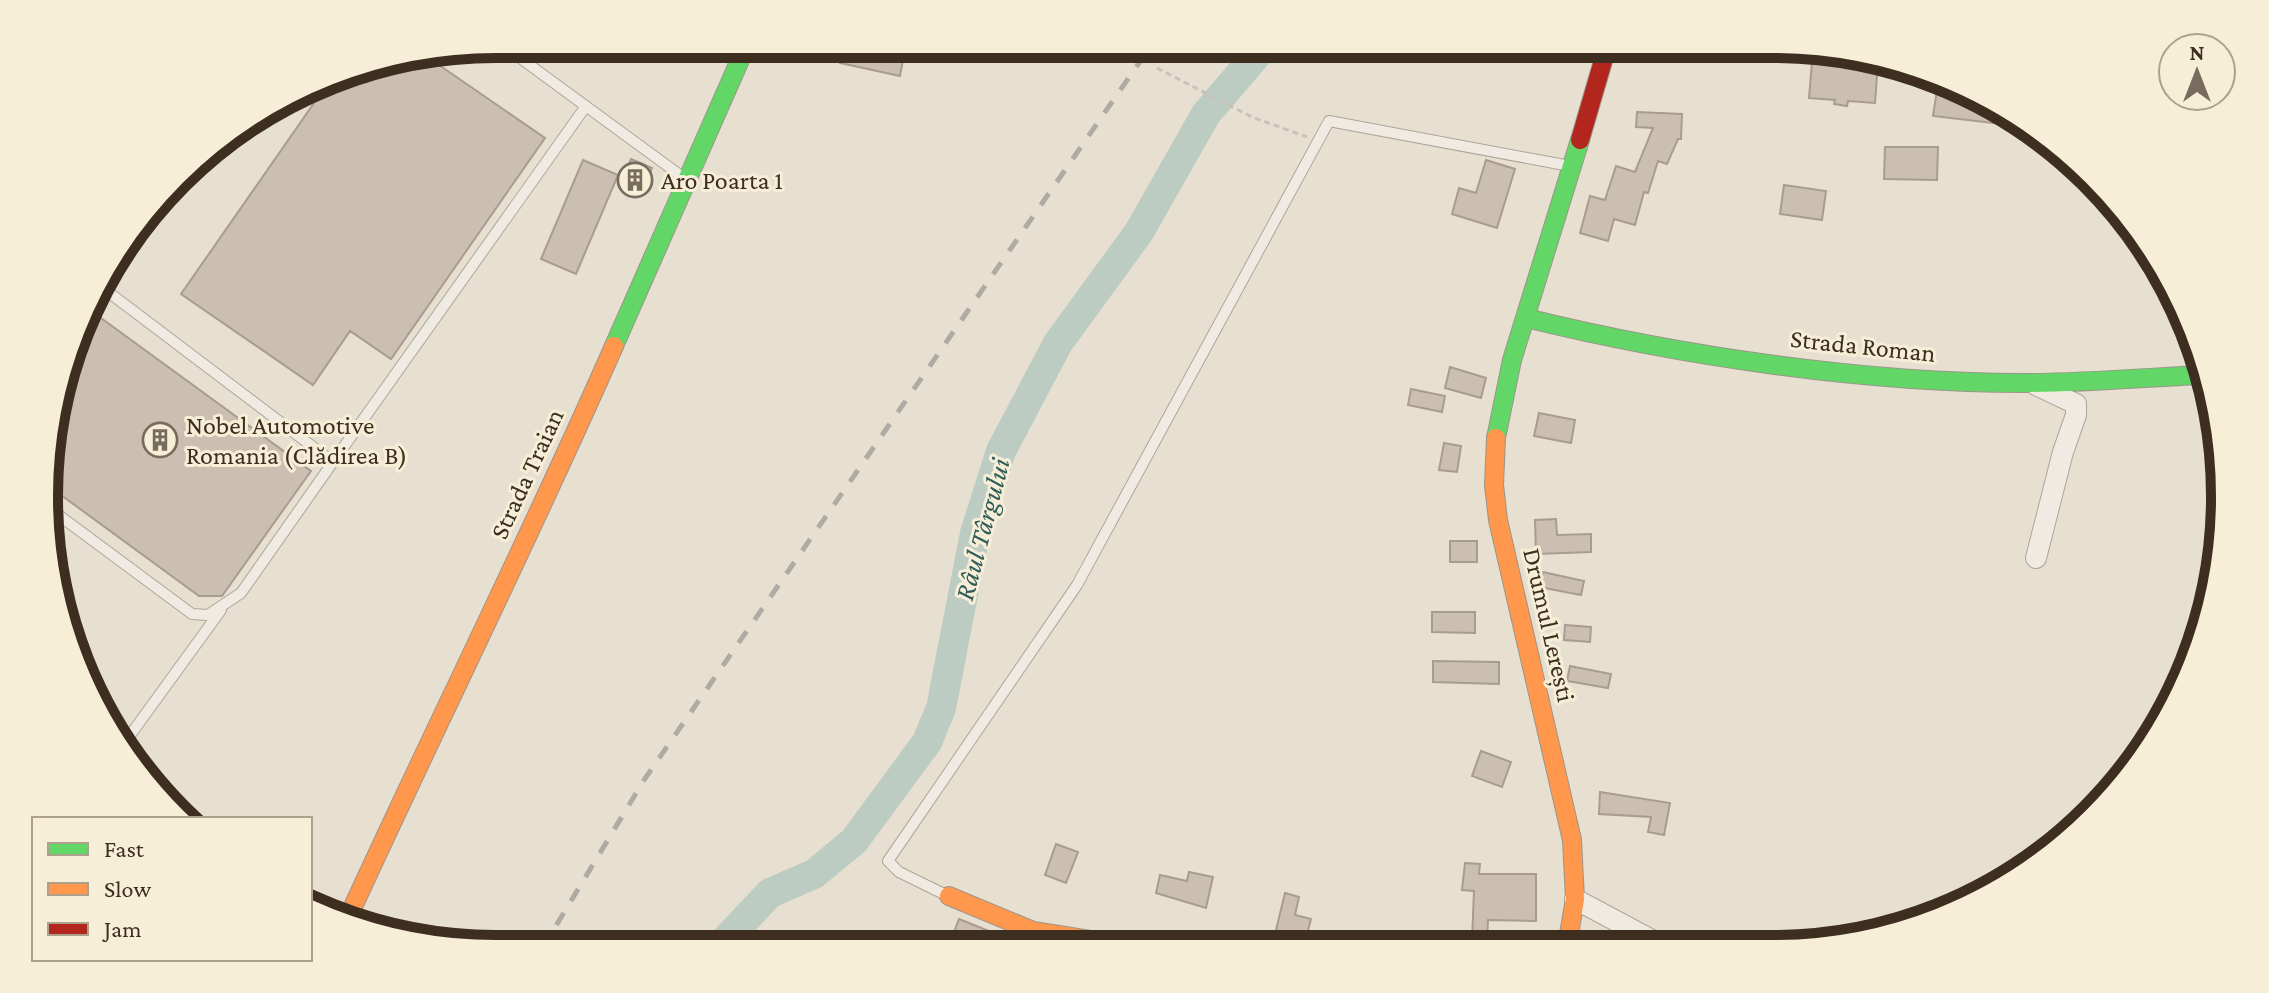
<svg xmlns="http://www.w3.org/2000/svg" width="2269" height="993" font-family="'Crimson Pro',serif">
	<rect width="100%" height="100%" fill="#e7e0d1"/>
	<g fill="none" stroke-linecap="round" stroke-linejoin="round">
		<path stroke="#bcccc2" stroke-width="30" d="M718,948L770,893L814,874L854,841L927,742L941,708L975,533L1001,451L1058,343L1139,232L1206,114L1266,44"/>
	</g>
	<path fill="#cbbfb2" stroke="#a89c90" stroke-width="2" d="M689,44H728L722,58Z
		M845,44L904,54L900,76L840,63Z
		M1813,51L1878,62L1875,103L1848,101L1847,106L1834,104L1835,100L1809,98Z
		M426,56L545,138L391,359L350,331L313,385L181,294L330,80L351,68Z
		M1945,83L1956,90L2018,126L1933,116L1937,90H1944Z
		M1637,112L1682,114L1681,139H1678L1667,164L1658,161L1648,193L1644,192L1635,225L1614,219L1608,241L1580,233L1590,196L1605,200L1616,166L1635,172L1653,128L1636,127Z
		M1885,147H1938L1937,180L1884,179Z
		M631,159L652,168L641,194L620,186Z
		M583,160L618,175L576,274L541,259Z
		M1486,160L1515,169L1497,228L1452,214L1459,188L1476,193Z
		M1784,185L1826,191L1822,220L1780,214Z
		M90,310L311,471L222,596H199L50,487L53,409Z
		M1450,367L1486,378L1481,398L1445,388Z
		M1411,389L1445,396L1442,412L1408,405Z
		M1539,413L1575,420L1571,443L1534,436Z
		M1444,443L1461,446L1457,472L1439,470Z
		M1556,519L1557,535L1591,534V552L1536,554L1535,520Z
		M1450,541H1477V562H1450Z
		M1543,572L1584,581L1581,595L1539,587Z
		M1432,612H1475V633L1432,632Z
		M1565,625L1591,627L1590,642L1564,640Z
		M1433,661L1499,662V684L1433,682Z
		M1570,666L1611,674L1608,688L1567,681Z
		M1481,751L1511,762L1502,787L1472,776Z
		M1600,792L1670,803L1664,835L1648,832L1651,817L1599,814Z
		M1056,844L1078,852L1066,883L1045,875Z
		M1465,863L1480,864L1479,874H1536V921L1488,920L1487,941L1472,940L1474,891L1462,890Z
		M1189,872L1213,877L1206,908L1156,893L1160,875L1187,881Z
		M1285,893L1299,897L1295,915L1311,919L1306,938L1276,930Z
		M959,919L989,931L983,946L953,935Z"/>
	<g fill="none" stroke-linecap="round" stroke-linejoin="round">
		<g stroke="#ada599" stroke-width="12">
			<path id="lane" d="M501,44L684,178
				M99,285L333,462L586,106
				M49,508L192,614L208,615L241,593L333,462
				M123,745L221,610
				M946,895L899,872L888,861L1077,585L1329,121L1570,166"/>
		</g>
		<g stroke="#ada599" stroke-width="22">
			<path id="street" d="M2036,385L2076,404V415L2063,452L2036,558
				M1575,899L1663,946"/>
		</g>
		<g stroke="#9c958a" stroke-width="20">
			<path id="fast" d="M1526,318C1680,356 1865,383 2024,383C2082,383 2141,378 2199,375
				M614,346L747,44
				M1496,438L1512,360L1580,140"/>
		</g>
		<g stroke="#9c958a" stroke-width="20">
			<path id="slow" d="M1496,438L1494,485L1498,520L1572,840L1575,899L1567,946
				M949,896L1033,931L1134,947
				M346,922C434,729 529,540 614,346"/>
		</g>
		<g stroke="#9c958a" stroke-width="20">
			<path id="jam" d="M1580,140L1608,44"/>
		</g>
		<path stroke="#c8c2b9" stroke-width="3" stroke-dasharray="6 4" stroke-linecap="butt" d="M1157,68L1252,117L1307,137"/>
		<use href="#lane" stroke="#efebe3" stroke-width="10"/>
		<use href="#street" stroke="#efebe3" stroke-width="20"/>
		<use href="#fast" stroke="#63d668" stroke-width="18"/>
		<use href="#slow" stroke="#ff974d" stroke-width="18"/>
		<use href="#jam" stroke="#b3261e" stroke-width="18"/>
		<path stroke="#afaaa2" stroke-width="5" stroke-dasharray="14 14" stroke-linecap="butt" d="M542,949L644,780L1152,44"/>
	</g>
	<defs>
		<g id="building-ring" transform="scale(1.8)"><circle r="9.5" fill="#f7eed8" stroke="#786c5e" stroke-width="1.5"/><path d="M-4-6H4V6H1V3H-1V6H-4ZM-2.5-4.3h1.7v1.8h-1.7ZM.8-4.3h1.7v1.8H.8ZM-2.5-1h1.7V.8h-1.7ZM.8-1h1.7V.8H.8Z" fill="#786c5e"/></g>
	</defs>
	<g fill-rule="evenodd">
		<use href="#building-ring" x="635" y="180"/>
		<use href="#building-ring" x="160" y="440"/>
	</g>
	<g text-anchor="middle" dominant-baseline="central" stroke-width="6" stroke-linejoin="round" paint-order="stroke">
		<g font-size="26" fill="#3d2e20" stroke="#f7eed8" text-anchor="start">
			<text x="661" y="180">Aro Poarta 1</text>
			<text x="186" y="425">Nobel Automotive<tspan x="186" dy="30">Romania (Clădirea B)</tspan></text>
		</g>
		<g font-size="26" fill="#3d2e20" stroke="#f7eed8">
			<text transform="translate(1863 346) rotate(6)">Strada Roman</text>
			<text transform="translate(527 474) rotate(-65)">Strada Traian</text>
			<text transform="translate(1549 625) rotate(77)">Drumul Lerești</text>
		</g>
		<g font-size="28" font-style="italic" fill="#2f5d5a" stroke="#f7eed8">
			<text transform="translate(982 529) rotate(-75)">Râul Târgului</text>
		</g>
	</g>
	<path d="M0 0H2269V993H0ZM496 58H1773A438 438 0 0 1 2211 496V497A438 438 0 0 1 1773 935H496A438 438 0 0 1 58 497V496A438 438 0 0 1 496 58Z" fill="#f7eed8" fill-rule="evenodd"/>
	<path fill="none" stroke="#3d2e20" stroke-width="10" d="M496 58H1773A438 438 0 0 1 2211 496V497A438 438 0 0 1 1773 935H496A438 438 0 0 1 58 497V496A438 438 0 0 1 496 58Z"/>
	<rect x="32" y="817" width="280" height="144" fill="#f7eed8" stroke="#ada18e" stroke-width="2"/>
	<rect x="48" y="843" width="40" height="12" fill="#63d668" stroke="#ada18e" stroke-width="2"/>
	<text x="104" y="857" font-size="24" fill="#3d2e20">Fast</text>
	<rect x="48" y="883" width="40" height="12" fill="#ff974d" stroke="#ada18e" stroke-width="2"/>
	<text x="104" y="897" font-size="24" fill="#3d2e20">Slow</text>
	<rect x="48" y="923" width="40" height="12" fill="#b3261e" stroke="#ada18e" stroke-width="2"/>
	<text x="104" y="937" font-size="24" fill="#3d2e20">Jam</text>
	<g transform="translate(2197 72)"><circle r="38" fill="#f7eed8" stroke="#ada18e" stroke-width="2"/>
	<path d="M0-6L14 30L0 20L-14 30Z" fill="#786c5e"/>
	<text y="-12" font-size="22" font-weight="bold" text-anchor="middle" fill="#3d2e20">N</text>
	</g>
</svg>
